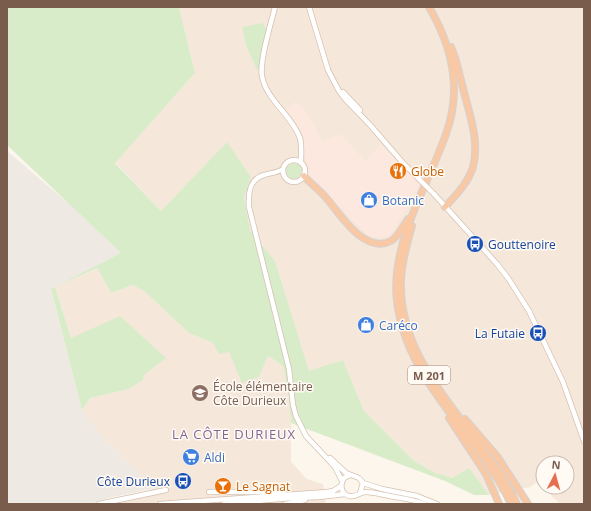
<svg xmlns="http://www.w3.org/2000/svg" width="591" height="511" font-family="'Open Sans',sans-serif">
	<rect width="100%" height="100%" fill="#fdf6ec"/>
	<path fill="#f5e8da" fill-rule="evenodd" d="M179,7H584V504H560L537,482L530,487L489,495L469,469L452,478L441,474H437L414,461L364,411L343,360L309,372L275,261L250,230L244,197L251,177L227,143L161,211L115,162L195,73ZM543,463H567V487H543Z
		M97,268L111,293L133,285L144,291L189,333L213,343L229,352L259,377L268,356L283,366L289,400L291,423V462L307,479L323,484L326,504H110L155,488L133,468L102,437L82,410L90,398L129,389L143,380L144,375L71,338L55,287Z"/>
	<path fill="#fde8e0" d="M295,102L305,110L323,142L340,134L365,161L381,145L420,184L390,236L370,237L308,175L302,131L286,109Z"/>
	<path fill="#efe9e4" d="M7,151L75,209L121,253L51,290L82,410L102,437L133,468L156,488L108,498L91,504H7Z"/>
	<path fill="#d8ecc9" d="M7,7H179L195,73L115,163L161,211L227,142L251,177L244,197L250,230L275,261L309,371L343,360L364,411L414,461L437,474H441L452,478L469,468L489,495H474L445,481L291,423L289,400L283,366L268,356L259,377L242,383L229,352L219,354L213,343L189,333L144,291L133,285L111,293L97,268L55,287L71,338L120,316L166,358L144,375L143,380L129,389L90,398L82,410L51,289L121,253L7,145Z
		M263,23L267,32L259,69L257,70L246,45L242,27Z
		M286 171a8 8 0 1 1 16 0a8 8 0 1 1-16 0Z"/>
	<g fill="none" stroke-linecap="round" stroke-linejoin="round">
		<g stroke="#d6c0b0" stroke-width="6">
			<path id="secondary" d="M275,7C271,23 259,62 262,76C266,100 292,115 300,138C302,145 301,155 301,163
				M309,7L328,70L339,91L345,99L371,126L403,163L419,179
				M343,92L360,110
				M283 171a11 11 0 1 1 22 0a11 11 0 1 1-22 0Z
				M283,169C277,173 270,173 264,175C249,179 248,194 249,207L289,369L293,405L296,416L306,436L335,467L342,481
				M434,194L497,264L508,278L529,311L563,382L584,441
				M330,458L346,473L359,478L363,483L360,493
				M350,475L344,478C340,484 340,493 349,496C356,498 359,492 366,492C372,492 379,494 385,495C398,498 412,499 425,504
				M363,483L382,489L417,496L437,504
				M209,492H284
				M99,504L166,490
				M160,504L327,492L333,491L341,486
				M224,504L291,498L319,497L345,494
				M285,504L305,500"/>
		</g>
		<g stroke="#dad1cd" stroke-width="8">
			<path id="trunk" d="M429,7C452,46 462,90 446,134C434,168 417,199 406,232C399,254 394,278 397,301C404,364 449,410 485,460C495,474 504,489 511,504
				M304,176C311,184 321,191 328,200C342,217 365,254 391,241C398,237 403,226 408,219
				M445,207C456,195 468,183 473,167C480,141 469,113 463,88C459,74 457,60 451,47
				M412,226C407,243 402,261 401,279C397,370 482,428 517,504
				M449,418L486,474L499,504
				M465,419L497,456L528,504"/>
		</g>
		<use href="#secondary" stroke="#fff" stroke-width="4.5"/>
		<use href="#trunk" stroke="#f9c8a4" stroke-width="5.5"/>
		<g stroke="#d6c0b0" stroke-width="6" stroke-linecap="butt">
			<path id="secondary-bridge" d="M419,179L434,194"/>
		</g>
		<use href="#secondary-bridge" stroke="#fff" stroke-width="4.5"/>
	</g>
	<defs>
		<g id="restaurant-disc" transform="scale(0.9)"><circle r="9.5" fill="#e8710a" stroke="#fffaf3"/><path d="M-5-6h1v4h1v-4h1v4h1v-4h1v5L-1.5 .5V6h-2V.5L-5-1ZM5-6V6H3V1.5H1.5Q1.5-4 5-6Z" fill="#fff"/></g>
		<g id="shop-disc" transform="scale(0.9)"><circle r="9.5" fill="#3f7fe0" stroke="#fffaf3"/><path d="M-5-2.5h2.3a2.7 3.5 0 0 1 5.4 0H5L5.5 6h-11ZM-1.5-2.5h3a1.5 2.3 0 0 0-3 0Z" fill="#fff"/></g>
		<g id="bus-disc" transform="scale(0.9)"><circle r="9.5" fill="#1a4fb4" stroke="#fffaf3"/><path d="M-5-6H5V4H4V6H2V4H-2V6H-4V4H-5ZM-3.5-4V0h7V-4ZM-3.5 1.2v1.5H-2V1.2ZM2 1.2v1.5H3.5V1.2Z" fill="#fff"/></g>
		<g id="school-disc" transform="scale(0.9)"><circle r="9.5" fill="#8d6e63" stroke="#fffaf3"/><path d="M0-5L7-2L0 1L-7-2ZM-4 1L0 2.5L4 1V4Q0 6-4 4Z" fill="#fff"/></g>
		<g id="supermarket-disc" transform="scale(0.9)"><circle r="9.5" fill="#3f7fe0" stroke="#fffaf3"/><path d="M-6-5.5h2.5l.6 2H6L4.5 2H-2.5L-4.4-4H-6ZM-1.5 3.2a1.3 1.3 0 1 0 .1 0ZM3 3.2a1.3 1.3 0 1 0 .1 0Z" fill="#fff"/></g>
		<g id="bar-disc" transform="scale(0.9)"><circle r="9.5" fill="#e8710a" stroke="#fffaf3"/><path d="M-6-5H6L.8 .8V4.5H3.5V6h-7V4.5H-.8V.8Z" fill="#fff"/></g>
	</defs>
	<g fill-rule="evenodd">
		<use href="#restaurant-disc" x="398" y="171"/>
		<use href="#shop-disc" x="369" y="200"/>
		<use href="#bus-disc" x="475" y="244"/>
		<use href="#shop-disc" x="366" y="325"/>
		<use href="#bus-disc" x="538" y="333"/>
		<use href="#school-disc" x="200" y="393"/>
		<use href="#supermarket-disc" x="191" y="457"/>
		<use href="#bus-disc" x="183" y="481"/>
		<use href="#bar-disc" x="223" y="486"/>
	</g>
	<g text-anchor="middle" dominant-baseline="central" stroke-width="3" stroke-linejoin="round" paint-order="stroke">
		<rect fill="#fffaf3" stroke="#a28b7f" stroke-width="1" x="408" y="366" width="42" height="18" rx="3"/>
		<g font-size="11" font-weight="bold" fill="#7a5c4d">
			<text x="429" y="375">M 201</text>
		</g>
		<g font-size="12" fill="#c56008" stroke="#fffaf3" text-anchor="start">
			<text x="411" y="171">Globe</text>
			<text x="236" y="486">Le Sagnat</text>
		</g>
		<g font-size="12" fill="#366cbe" stroke="#fffaf3" text-anchor="start">
			<text x="382" y="200">Botanic</text>
			<text x="379" y="325">Caréco</text>
			<text x="204" y="457">Aldi</text>
		</g>
		<g font-size="12" fill="#164399" stroke="#fffaf3" text-anchor="end">
			<text x="488" y="244" text-anchor="start">Gouttenoire</text>
			<text x="525" y="333">La Futaie</text>
			<text x="170" y="481">Côte Durieux</text>
		</g>
		<g font-size="12" fill="#785e54" stroke="#fffaf3" text-anchor="start">
			<text x="213" y="386">École élémentaire<tspan x="213" dy="14">Côte Durieux</tspan></text>
		</g>
		<g font-size="13" letter-spacing="1" fill="#846695" stroke="#fffaf3">
			<text x="234" y="434">LA CÔTE DURIEUX</text>
		</g>
	</g>
	<rect width="591" height="511" fill="none" stroke="#7a5c4d" stroke-width="16"/>
	<g transform="translate(555 475) rotate(6)"><circle r="19" fill="#fffaf3" stroke="#cabbb1"/>
	<path d="M0-3L7 15L0 10L-7 15Z" fill="#e76f51"/>
	<text y="-6" font-size="11" font-weight="bold" text-anchor="middle" fill="#7a5c4d">N</text>
	</g>
</svg>
